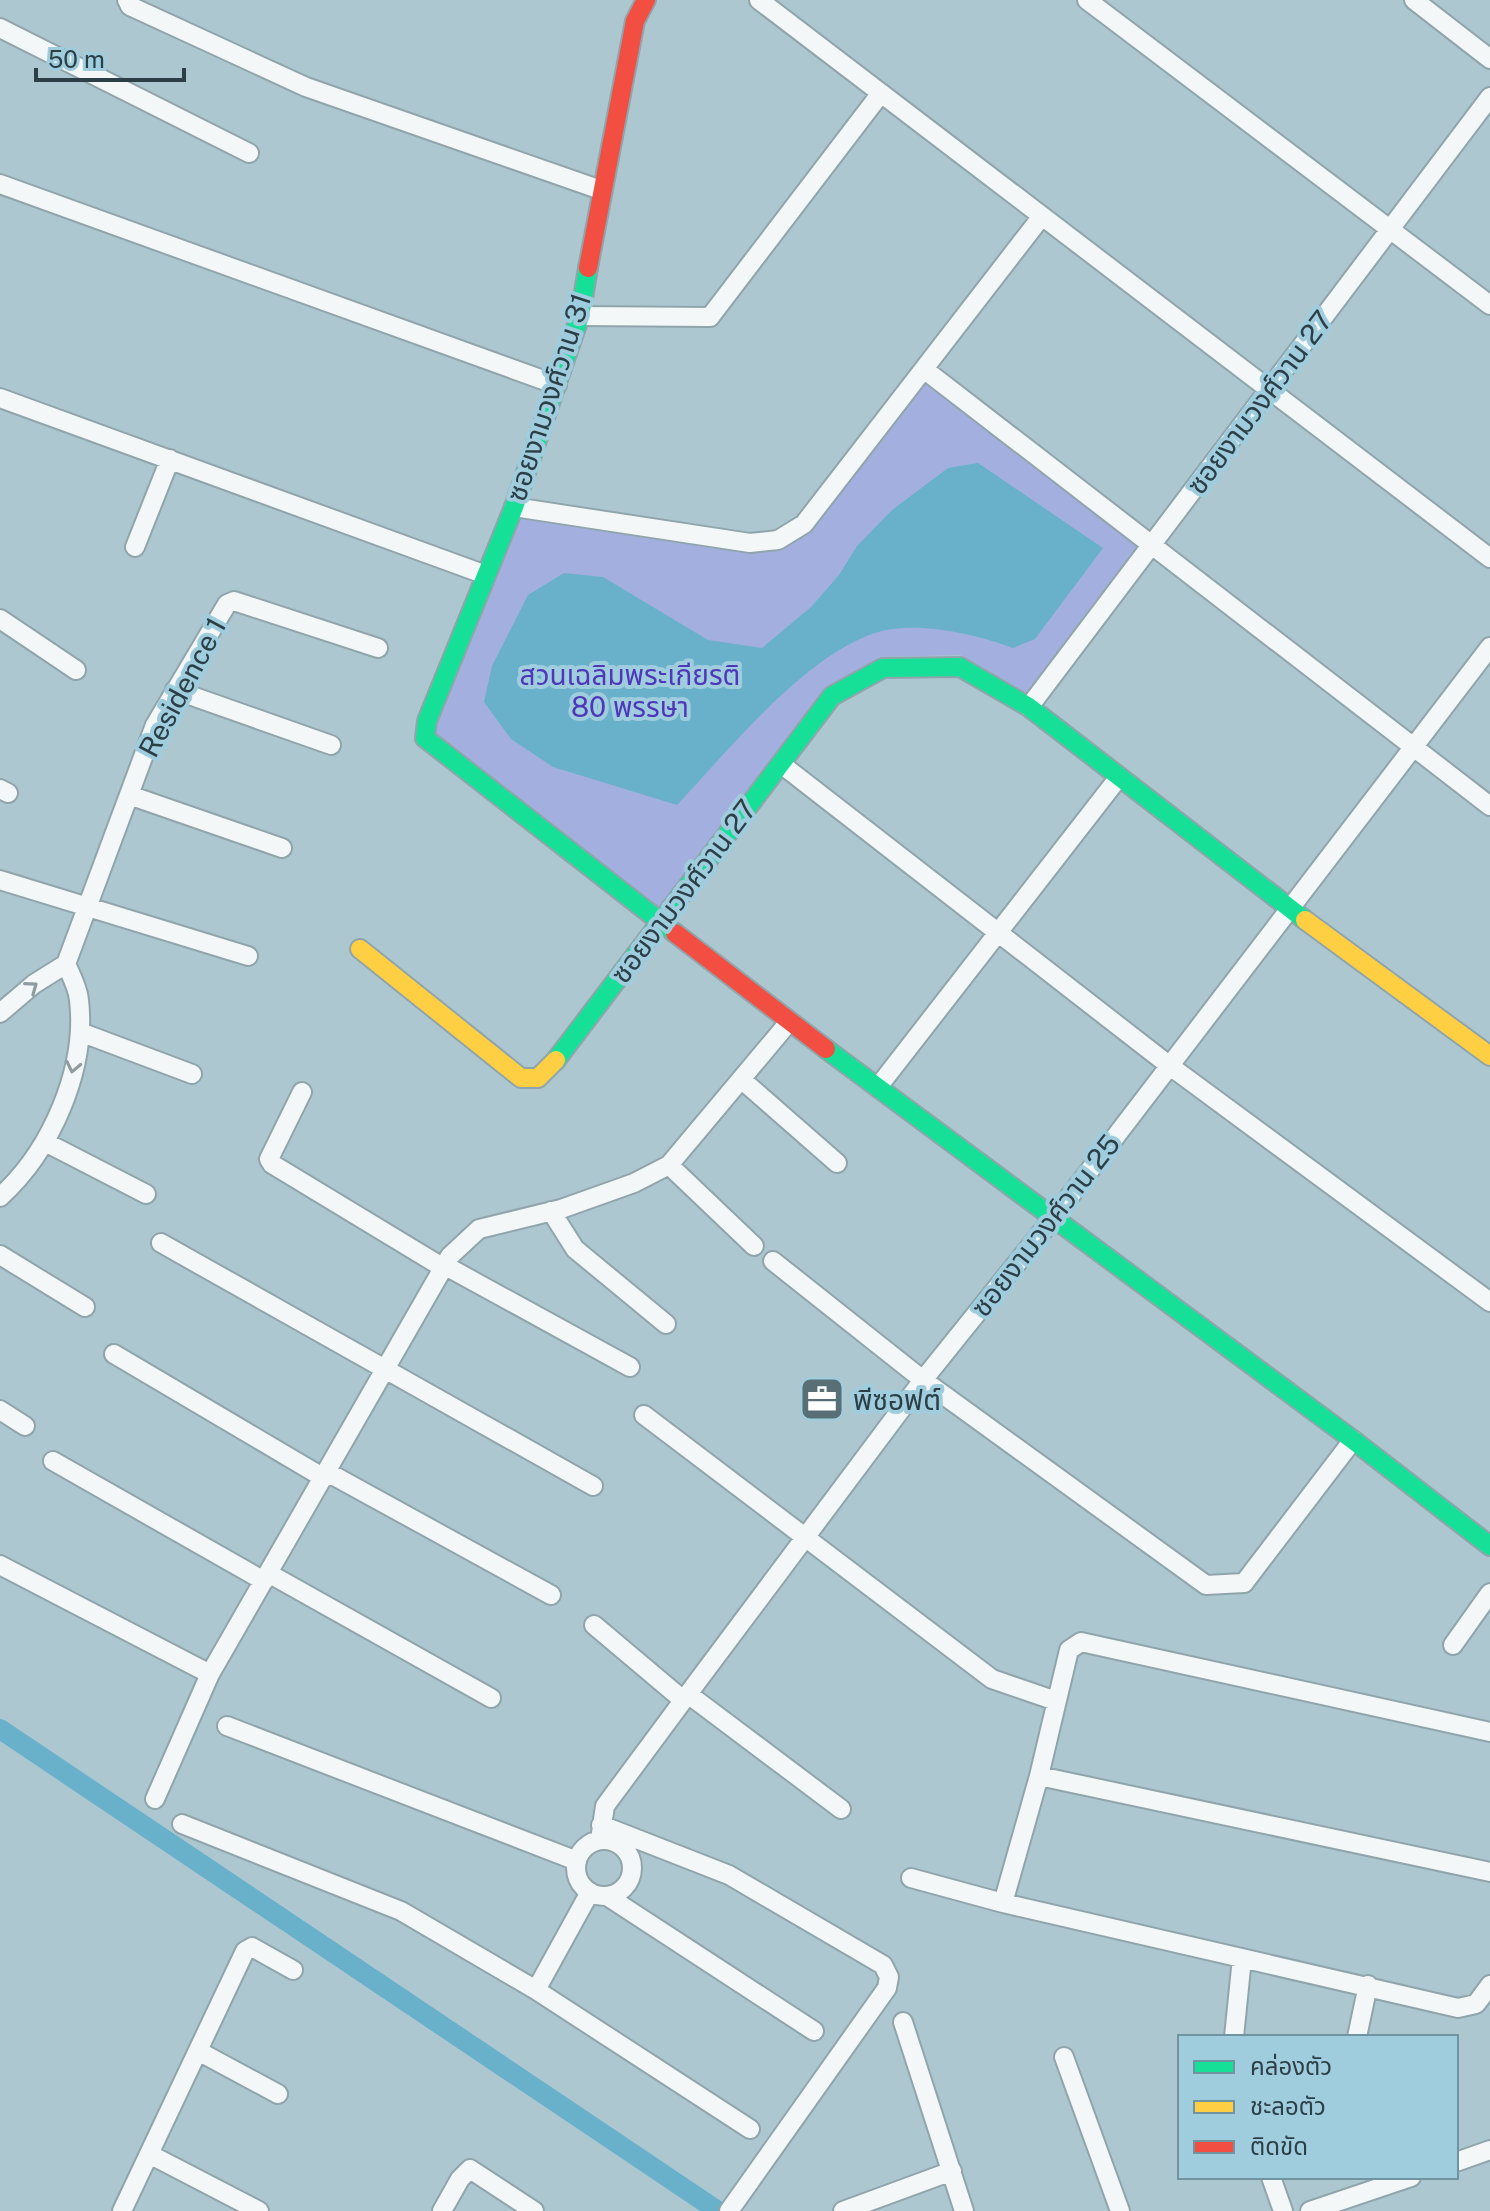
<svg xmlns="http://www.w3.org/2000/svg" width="1490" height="2211" font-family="'Public Sans','Noto Sans Thai',sans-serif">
	<rect width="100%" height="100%" fill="#adc7d0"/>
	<path fill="#a3afdf" d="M926,377L1151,552L1034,704L960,655L879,657L660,909L428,735L518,514L778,546Z"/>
	<path fill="#69b1ca" d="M978,463L1103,548L1035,639L1013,648C975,634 915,620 875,633C803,657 729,750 677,805L553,767L511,739L484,702L492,666L528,595L564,573L603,577L708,640L762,648L811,607L839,575L857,546L892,510L948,468Z"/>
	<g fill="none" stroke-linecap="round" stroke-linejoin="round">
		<path stroke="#69b1ca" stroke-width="20" d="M0,1729L718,2211"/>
		<g stroke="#90a5ab" stroke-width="22">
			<path id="street" d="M127,0L130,6L306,87L601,190
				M759,0L1490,558
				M1087,0L1490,305
				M1414,0L1490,59
				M0,28L249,153
				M0,184L557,385
				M580,316L710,317L881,93
				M925,370L1490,806
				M0,398L486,575
				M514,507L750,543L778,540L804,524L1042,216
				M135,547L170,459
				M0,619L76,670
				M175,690L331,745
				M1029,707L1490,97
				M781,764L1170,1066L1490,1302
				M0,789L8,793
				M129,795L282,848
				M0,880L248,956
				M0,1013L34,984L66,964L155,725L227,604L234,601L378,648
				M80,1032L192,1074
				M741,1079L837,1163
				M878,1087L1119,777
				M302,1092L269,1159L272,1164L442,1267
				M45,1142L146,1194
				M669,1165L754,1246
				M0,1197C51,1151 87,1069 79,1000C78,988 71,975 66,964
				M551,1211L575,1249L666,1324
				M161,1243L593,1486
				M0,1255L85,1307
				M773,1261L923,1380L1206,1585L1244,1583L1353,1440
				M444,1265L630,1367
				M114,1354L324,1478
				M0,1410L25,1426
				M644,1415L992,1679L1056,1701
				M53,1461L264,1581
				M327,1472L551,1595
				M0,1565L210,1674
				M268,1573L491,1698
				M594,1625L683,1700
				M1453,1645L1490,1593
				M688,1694L841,1809
				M227,1726L577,1861
				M1039,1776L1490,1872
				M155,1799L210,1674L450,1256L479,1229L561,1209L634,1183L669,1165L789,1022
				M182,1824L401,1911L536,1990
				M601,1825L729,1875L883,1965L889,1977L887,1988L729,2211
				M576 1868a28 28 0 1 1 56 0a28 28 0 1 1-56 0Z
				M600,1840L605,1806L688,1694L923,1380L1054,1217L1490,647
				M911,1878L1003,1903L1458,2008L1476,2004L1490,1985
				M590,1892L536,1990L750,2129
				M607,1896L814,2031
				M1003,1903L1039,1776L1069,1650L1081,1642L1490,1732
				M903,2022L964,2211
				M1234,2037L1242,1958
				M1357,2037L1368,1985
				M200,2052L278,2094
				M1064,2057L1120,2211
				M151,2155L259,2211
				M1456,2162L1490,2150
				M1271,2177L1283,2211
				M122,2211L245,1951L252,1947L293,1970
				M442,2211L460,2179L470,2169L534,2211
				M843,2211L952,2171
				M1310,2211L1411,2177"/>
		</g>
		<g stroke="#90a5ab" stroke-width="22">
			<path id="fast" d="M588,268L580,316L514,507L427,721L425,738L675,933
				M826,1049L1353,1440L1490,1546
				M556,1060L832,696L883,668L960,667L1029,707L1305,920"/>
		</g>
		<g stroke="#90a5ab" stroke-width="22">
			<path id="slow" d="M1305,920L1490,1056
				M360,949L521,1078H538L556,1060"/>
		</g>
		<g stroke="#90a5ab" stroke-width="22">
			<path id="jam" d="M588,268L635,21L646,0
				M675,933L826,1049"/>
		</g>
		<use href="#street" stroke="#f3f7f8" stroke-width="18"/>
		<use href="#fast" stroke="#16e098" stroke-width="18"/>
		<use href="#slow" stroke="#ffcf43" stroke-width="18"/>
		<use href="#jam" stroke="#f24e42" stroke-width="18"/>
	</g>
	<defs><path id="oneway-chevron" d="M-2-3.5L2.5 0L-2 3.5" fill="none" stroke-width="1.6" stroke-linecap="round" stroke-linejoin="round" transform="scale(2)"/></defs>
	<g stroke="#909b9f">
		<use href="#oneway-chevron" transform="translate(32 987) rotate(-36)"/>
		<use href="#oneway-chevron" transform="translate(73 1067) rotate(102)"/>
	</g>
	<defs>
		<g id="office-square" transform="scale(2.3)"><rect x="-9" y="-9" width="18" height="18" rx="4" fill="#596f76" stroke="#9fcdde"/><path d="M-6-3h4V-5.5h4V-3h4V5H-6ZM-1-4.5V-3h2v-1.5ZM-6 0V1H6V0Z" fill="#fff"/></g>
	</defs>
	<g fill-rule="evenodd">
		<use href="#office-square" x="822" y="1399"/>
	</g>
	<g text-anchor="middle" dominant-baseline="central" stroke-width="8" stroke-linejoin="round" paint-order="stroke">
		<g font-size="28" fill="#2c3f46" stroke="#9fcdde">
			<text transform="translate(548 397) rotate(-72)">ซอยงามวงศ์วาน 31</text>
			<text transform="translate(1259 402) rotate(-53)">ซอยงามวงศ์วาน 27</text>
			<text transform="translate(182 687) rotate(-62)">Residence 1</text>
			<text transform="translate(683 891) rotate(-53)">ซอยงามวงศ์วาน 27</text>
			<text transform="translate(1045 1225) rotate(-52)">ซอยงามวงศ์วาน 25</text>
		</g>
		<g font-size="28" fill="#4e38ba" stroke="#9fcdde">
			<text x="630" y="674">สวนเฉลิมพระเกียรติ<tspan x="630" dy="32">80 พรรษา</tspan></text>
		</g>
		<g font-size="28" fill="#2c3f46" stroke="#9fcdde" text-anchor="start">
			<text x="853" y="1399">พีซอฟต์</text>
		</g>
	</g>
	<rect x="1178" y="2035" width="280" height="144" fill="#9fcdde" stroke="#7194a1" stroke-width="2"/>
	<rect x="1194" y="2061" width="40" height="12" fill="#16e098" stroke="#7194a1" stroke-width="2"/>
	<text x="1250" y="2075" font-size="24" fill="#2c3f46">คล่องตัว</text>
	<rect x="1194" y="2101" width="40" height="12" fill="#ffcf43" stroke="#7194a1" stroke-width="2"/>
	<text x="1250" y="2115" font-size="24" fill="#2c3f46">ชะลอตัว</text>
	<rect x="1194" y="2141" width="40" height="12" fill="#f24e42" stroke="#7194a1" stroke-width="2"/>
	<text x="1250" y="2155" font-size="24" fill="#2c3f46">ติดขัด</text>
	<path d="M36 68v12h148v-12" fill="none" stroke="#2c3f46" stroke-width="4"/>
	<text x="48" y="68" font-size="24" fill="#2c3f46" stroke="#9fcdde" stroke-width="6" paint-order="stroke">50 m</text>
</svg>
